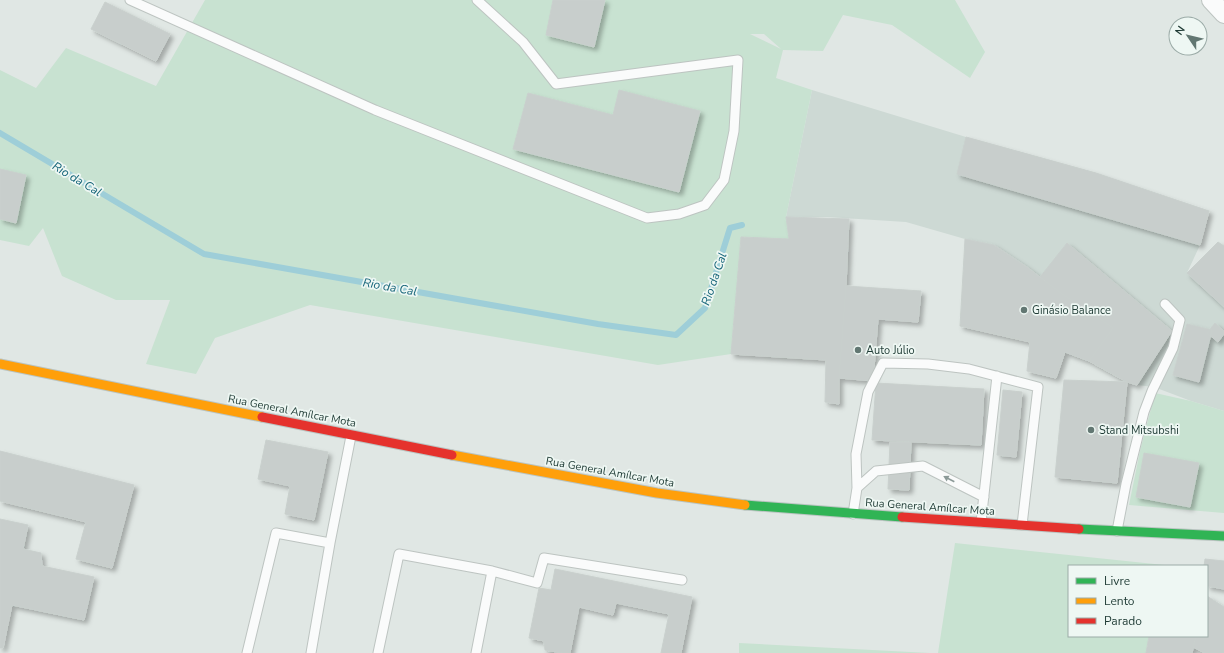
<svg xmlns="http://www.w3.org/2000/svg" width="1224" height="653" font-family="'Nunito Sans',sans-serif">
	<defs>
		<filter id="shadow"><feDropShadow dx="3.5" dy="3.5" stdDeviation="2" flood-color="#0004"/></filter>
	</defs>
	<rect width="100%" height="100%" fill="#e0e7e4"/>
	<path fill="#cdd9d4" d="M812,90L966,137L1096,173L1209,211L1200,245L1187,273L1224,307V411L1191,401L1154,387L1137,385L1127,382L1089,361L1062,294L1027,267L994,245L965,239L906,222L827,217H786Z"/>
	<path fill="#c8e2d1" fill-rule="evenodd" d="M205,0H553L546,35L594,47L605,0H955L985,52L970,78L892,25L843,15L823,51L783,50L776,78L812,90L786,217L789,239L741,237L731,354L658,365L310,305L215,338L196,374L146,364L170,300H116L62,276L43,228L29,246L0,240V70L36,88L66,48L156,86ZM750,34H764L781,49Z
		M1155,393L1191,401L1224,411V513L1129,505L1140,451Z
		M955,543L1164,565L1069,566V636H1149L1146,653H938Z
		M739,643L930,653H739Z"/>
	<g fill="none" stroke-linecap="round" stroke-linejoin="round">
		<path stroke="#9eced8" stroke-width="6" d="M0,133L204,254L598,324L676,335L705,308L730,228L742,225"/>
	</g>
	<path fill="#c8cecc" stroke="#c9d0cd" filter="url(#shadow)" d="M553,0H605L594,47L546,35Z
		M105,2L170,34L156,61L91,29Z
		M619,90L700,111L679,192L513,149L528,93L613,115Z
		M966,137L1096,173L1209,211L1200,245L957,174Z
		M0,169L26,175L16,223L0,219Z
		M786,217L849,219L846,286L839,378V404L825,402L826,360L731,354L741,237L789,239Z
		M965,239L994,245L1027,267L1062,294L1113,328L1089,361L1065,352L1056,378L1027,371L1030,342L960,326Z
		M1218,242L1224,246V307L1187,273Z
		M1067,243L1172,331L1137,385L1127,382L1089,361L1113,328L1062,294L1040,277Z
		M846,286L921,291L918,322L878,319L873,381L839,378Z
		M1215,323L1224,331V334L1218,342L1207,333Z
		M1187,324L1212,330L1199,382L1173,375Z
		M1064,380L1127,382L1117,483L1055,477Z
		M876,383L984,389L981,445L872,440Z
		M1003,390L1022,392L1016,457L997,455Z
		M266,440L328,452L314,520L285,514L290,486L258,479Z
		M890,442H911L909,490L888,489Z
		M0,451L134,485L112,568L76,559L86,522L0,501Z
		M1144,453L1199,463L1190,507L1136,497Z
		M0,519L28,525L23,549L41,553L42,566L94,577L84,620L12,605L3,648H0Z
		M1205,559L1224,561V589L1207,586V566H1204Z
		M555,569L692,597L681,653H661L669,614L616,603L613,615L579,607L570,653H562L545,650L544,641L529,638L539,588L551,590Z
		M1207,596L1224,607V653H1205L1193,647L1196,636H1207Z
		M1149,636H1196L1192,653H1146Z"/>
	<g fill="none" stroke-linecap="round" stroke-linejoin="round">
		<g stroke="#bdc4c1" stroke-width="11">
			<path id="lane" d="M130,0L375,110L647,218L679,214L705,205L724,180L734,131L738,60L556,84L523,42L477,0
				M857,488L876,471L923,466L984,497
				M853,514L857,488L856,454L868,392L883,363L928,364L969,369L1038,387L1022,525
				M981,522L997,376
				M1117,531L1126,484L1144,412L1152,391L1173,348L1180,320L1165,304
				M492,571L537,583L544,558L682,580
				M247,653L276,533L330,543
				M311,653L330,543L351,436
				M378,653L399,554L492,571L476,653"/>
		</g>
		<g stroke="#bdc4c1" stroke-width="20">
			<path id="street" d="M1211,0L1224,14"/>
		</g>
		<g stroke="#bac4c1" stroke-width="11">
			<path id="fast" d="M745,505L902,517
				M1079,529L1224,536"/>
		</g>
		<g stroke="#bac4c1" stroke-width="11">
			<path id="slow" d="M0,364L262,417
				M452,455L657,493L745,505"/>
		</g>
		<g stroke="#bac4c1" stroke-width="11">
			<path id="jam" d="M262,417L452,455
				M902,517L1079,529"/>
		</g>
		<use href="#lane" stroke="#fafbfb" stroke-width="9"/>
		<use href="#street" stroke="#fafbfb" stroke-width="18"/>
		<use href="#fast" stroke="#30b455" stroke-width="9"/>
		<use href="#slow" stroke="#ff9f0a" stroke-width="9"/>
		<use href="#jam" stroke="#e5322d" stroke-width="9"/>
	</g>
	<defs><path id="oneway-solid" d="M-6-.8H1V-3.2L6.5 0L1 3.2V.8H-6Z"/></defs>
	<use fill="#8c9a98" href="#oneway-solid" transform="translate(949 479) rotate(-153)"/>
	<g fill="#627772" stroke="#eef7f3" stroke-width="1.5">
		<circle cx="1024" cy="310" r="4"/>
		<circle cx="858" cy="350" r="4"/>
		<circle cx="1091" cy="430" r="4"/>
	</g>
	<g text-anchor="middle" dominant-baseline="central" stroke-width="3.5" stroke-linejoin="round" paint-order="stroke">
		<g font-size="11" fill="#1e3a34" stroke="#eef7f3" text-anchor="start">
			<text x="1032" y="310">Ginásio Balance</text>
			<text x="866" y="350">Auto Júlio</text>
			<text x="1099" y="430">Stand Mitsubshi</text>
		</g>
		<g font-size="11" fill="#1e3a34" stroke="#eef7f3">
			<text transform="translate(292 411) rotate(11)">Rua General Amílcar Mota</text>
			<text transform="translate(610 472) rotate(10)">Rua General Amílcar Mota</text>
			<text transform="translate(930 507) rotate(4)">Rua General Amílcar Mota</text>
		</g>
		<g font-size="12" font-style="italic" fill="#166579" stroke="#eef7f3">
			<text transform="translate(77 179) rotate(31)">Rio da Cal</text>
			<text transform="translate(714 279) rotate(-71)">Rio da Cal</text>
			<text transform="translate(390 287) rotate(10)">Rio da Cal</text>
		</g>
	</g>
	<rect x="1068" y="565" width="140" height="72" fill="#eef7f3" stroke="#9baba7"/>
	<rect x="1076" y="578" width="20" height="6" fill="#30b455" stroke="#9baba7"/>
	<text x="1104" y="585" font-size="12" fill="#1e3a34">Livre</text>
	<rect x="1076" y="598" width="20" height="6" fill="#ff9f0a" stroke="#9baba7"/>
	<text x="1104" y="605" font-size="12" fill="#1e3a34">Lento</text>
	<rect x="1076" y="618" width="20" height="6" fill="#e5322d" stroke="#9baba7"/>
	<text x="1104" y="625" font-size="12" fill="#1e3a34">Parado</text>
	<g transform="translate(1188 36) rotate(305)"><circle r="19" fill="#eef7f3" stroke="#9baba7"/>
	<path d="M0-3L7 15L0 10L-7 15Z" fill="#627772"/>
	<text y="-6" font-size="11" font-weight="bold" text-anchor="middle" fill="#1e3a34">N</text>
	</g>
</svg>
